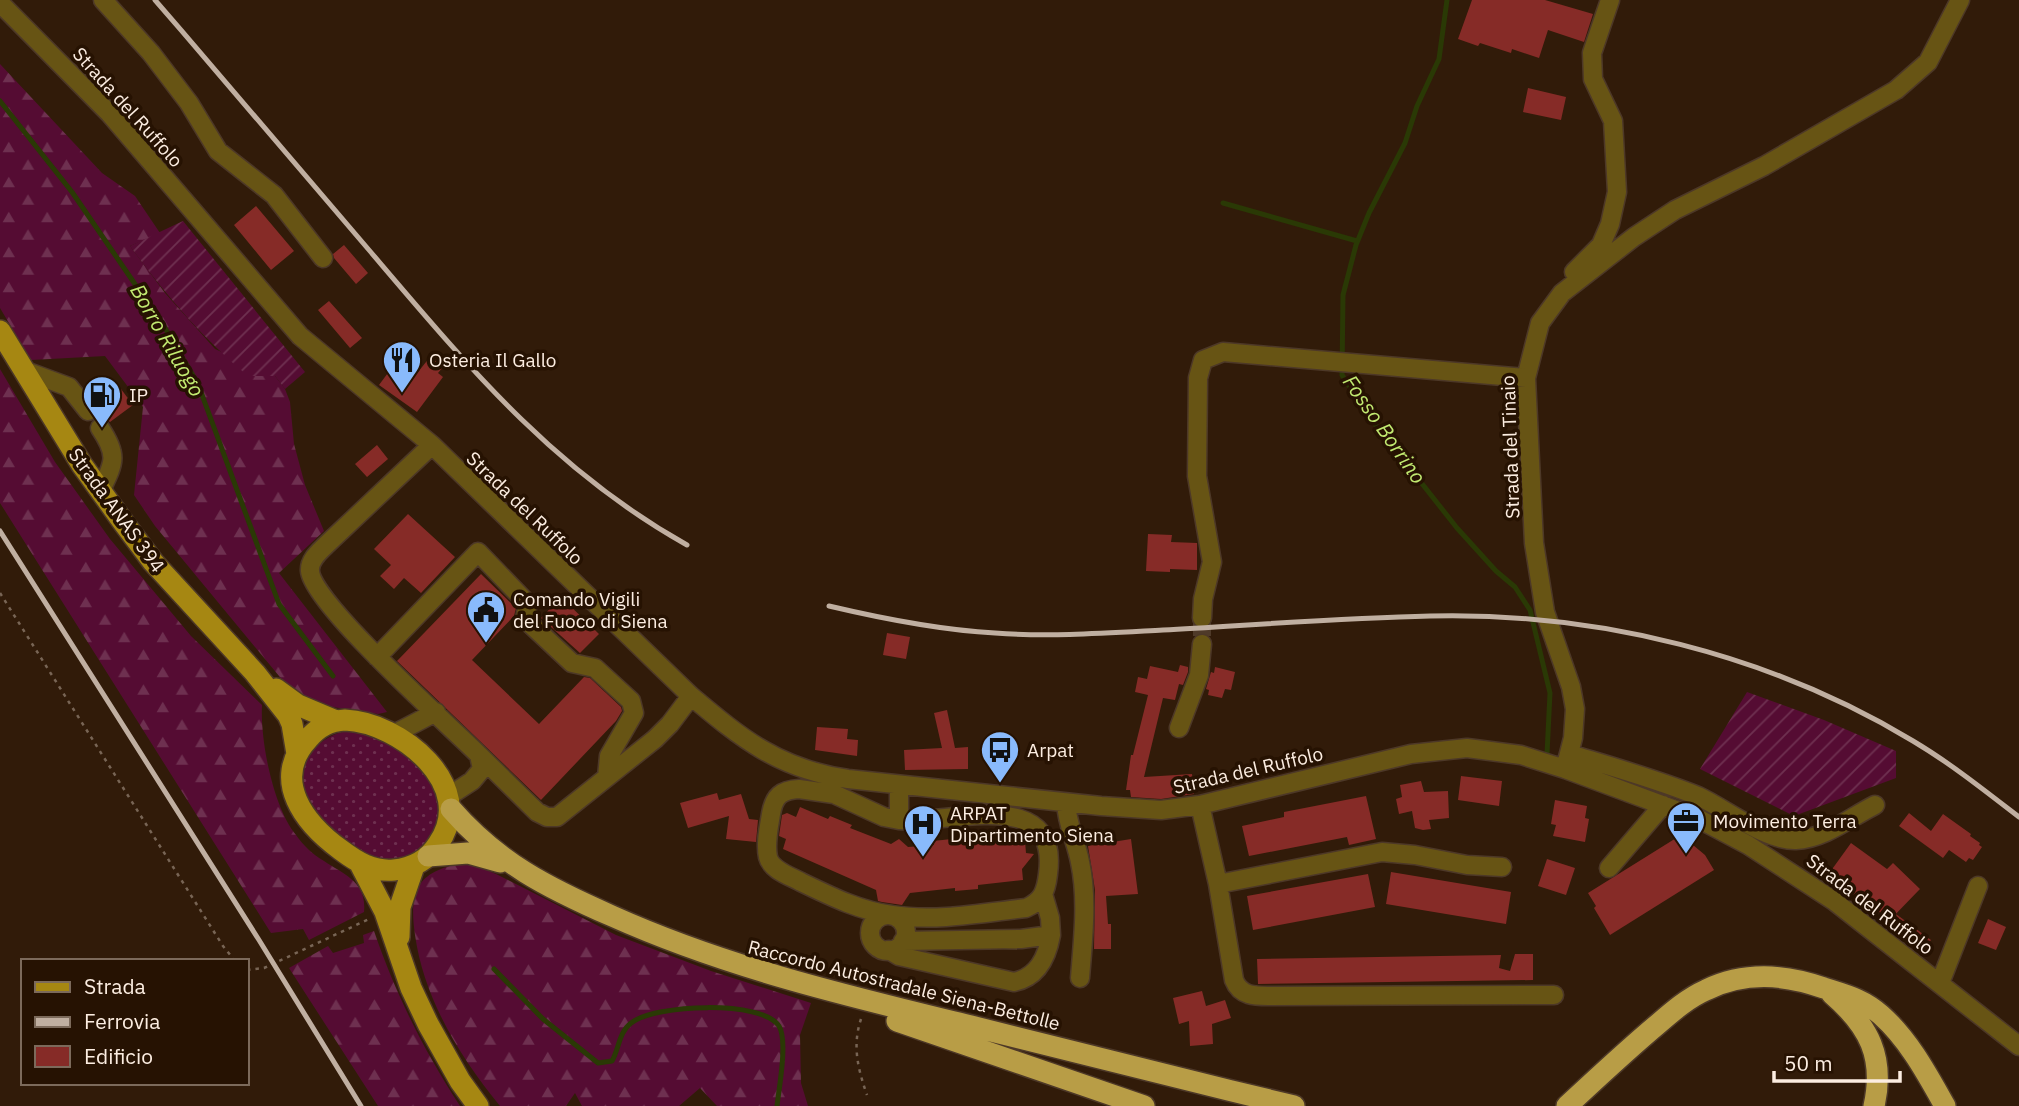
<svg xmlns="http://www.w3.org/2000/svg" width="2019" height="1106" font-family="'IBM Plex Sans',sans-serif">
	<defs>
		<pattern id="grass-dots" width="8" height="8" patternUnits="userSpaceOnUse" patternTransform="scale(1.75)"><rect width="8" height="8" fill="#550c33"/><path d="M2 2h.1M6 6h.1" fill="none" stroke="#6e3050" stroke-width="1.8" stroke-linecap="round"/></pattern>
		<pattern id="forest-firs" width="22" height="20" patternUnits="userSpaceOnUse" patternTransform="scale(1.75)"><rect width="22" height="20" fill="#550c33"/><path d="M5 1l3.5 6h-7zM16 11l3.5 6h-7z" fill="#6e3050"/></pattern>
		<pattern id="garden-furrows" width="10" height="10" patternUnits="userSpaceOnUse" patternTransform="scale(1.75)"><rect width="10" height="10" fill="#550c33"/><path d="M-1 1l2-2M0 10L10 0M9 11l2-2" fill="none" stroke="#6e3050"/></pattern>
	</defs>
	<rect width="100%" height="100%" fill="#311b09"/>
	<path fill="url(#grass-dots)" d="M347,731C358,732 369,733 379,737C400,744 437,779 439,802C440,812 437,824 433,833C427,844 417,855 406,858C360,873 269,791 315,748C324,739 334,733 347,731Z"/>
	<path fill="url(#forest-firs)" d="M0,64L102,173L135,196L160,233L130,246L165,293L215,349L275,376L285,389L290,402L294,444L305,485L324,531L279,573L387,712L378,714L313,704L284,682L155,526L134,495L143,407L105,356L31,360L0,308Z
		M0,369L55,462L110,539L191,636L262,705C260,740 273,807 296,835C303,845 313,855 324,861C345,875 367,882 364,912L309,940L303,929L271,933L0,503Z
		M458,864L475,865L496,874L616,935L711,971L811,1003L800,1035L801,1083L808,1106H717L700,1088L679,1106H582L575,1093L566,1106H500C460,1057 424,999 415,935C413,920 411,902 418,888C425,873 444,867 458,864Z
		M374,931C396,995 423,1049 460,1106H378L289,968L328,946L333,953L364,943L363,935Z"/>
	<path fill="url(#garden-furrows)" d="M183,221L305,372L285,389L275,376H248C202,338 165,294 130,246Z
		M1747,692L1824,720L1896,751V778L1794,816L1700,769Z"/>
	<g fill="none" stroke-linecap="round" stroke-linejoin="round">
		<path stroke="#2a3905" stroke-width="5" d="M1447,0L1439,59L1417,106L1405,143L1369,213L1356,245L1343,295L1342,375L1371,419L1457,528L1496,571L1515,587L1530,610L1550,693L1547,754
			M0,101L72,192L165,328L198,384L279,604L333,676
			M1223,203L1357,241
			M494,969L543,1019L598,1063L612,1061C619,1049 619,1032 631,1023C655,1004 762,1000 779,1026C788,1041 779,1088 777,1106"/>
	</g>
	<path fill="#862b27" d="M1472,0H1545L1593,14L1584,42L1548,30L1539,58L1512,49L1511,53L1480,43L1478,46L1458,39Z
		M1528,88L1566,97L1561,120L1523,112Z
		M256,206L294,251L271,270L234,225Z
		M344,245L368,273L356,284L334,258L333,254Z
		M329,301L362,338L350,348L318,310Z
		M430,357L443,367L438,373L443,377L417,412L379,385L399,358L418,372Z
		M121,389L133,405L110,422L105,418L97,417L99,410L98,405Z
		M377,445L388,459L367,477L355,464Z
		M408,514L455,557L421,593L404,578L394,589L380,576L391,565L374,549Z
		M1148,534L1172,535L1171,542L1197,543V570L1170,569V572L1146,571Z
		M481,574L516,608L514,616L472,660L539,724L584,677L590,678L621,707L622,711L616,721L541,800L397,661Z
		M561,597L599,634L580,653L541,618Z
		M887,633L910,637L906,659L883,655Z
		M1180,665L1188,667V672L1183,685L1179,684L1175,700L1163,698L1144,777L1192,774L1194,794L1161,799L1131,797L1130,790H1126L1131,755H1133L1148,695L1135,692L1138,677L1147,679L1150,666L1178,672Z
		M1215,667L1235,672L1231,690L1225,689L1222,698L1208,695L1209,690L1206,689L1211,672L1214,673Z
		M947,710L955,748L968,747V769L905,770L904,750L942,748L934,713Z
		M817,727L848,729L847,739L858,740L857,756L815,750Z
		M1461,776L1502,781L1499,806L1458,800Z
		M1421,781L1424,792L1448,791L1449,818L1429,820L1431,829L1423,830L1415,828L1412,811L1399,814L1396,799L1402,797L1400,785Z
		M717,793L719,800L741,794L749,819L758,820L756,842L726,839L729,816L688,828L680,803Z
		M1366,796L1376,839L1349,845L1347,837L1249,856L1242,826L1284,817V812Z
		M1555,800L1587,806L1585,818L1589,819L1585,842L1553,836L1556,825L1551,824Z
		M800,807L828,819L830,816L852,825L850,828L891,844L899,839L908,847L934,845L933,841L980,836L981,839L1019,835V840L1025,841L1026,853L1034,854L1022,869L1023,880L978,885V889L955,891V888L910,893L902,905L882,902L878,901L876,890L783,849L786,839L779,836L782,815L787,813L796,817Z
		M1909,813L1931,831L1943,814L1971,834L1970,836L1980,843L1979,845L1982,847L1973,860L1969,858L1966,862L1949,850L1943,858L1899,826Z
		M1681,835L1705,855L1714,870L1610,935L1594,908L1596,906L1588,893Z
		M1131,839L1138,894L1106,896L1108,924H1111V949H1094L1095,890L1088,846Z
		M1851,843L1887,869L1893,863L1920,889L1889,921L1867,900L1865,903L1850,892L1848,895L1825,879Z
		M1547,859L1575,868L1566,895L1538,886Z
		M1391,872L1511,892L1506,924L1386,904Z
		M1368,874L1375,907L1253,930L1247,896Z
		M1896,914L1931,940L1921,953L1887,927Z
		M1988,919L2006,927L1996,950L1978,943Z
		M1515,954H1533V980L1258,984L1257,959L1501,955L1499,968L1510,971Z
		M1202,991L1206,1006L1225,1000L1231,1018L1212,1024L1213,1044L1190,1046L1189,1021L1179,1024L1173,998Z"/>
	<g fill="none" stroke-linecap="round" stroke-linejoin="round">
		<path stroke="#4f3a29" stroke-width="18" stroke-dasharray="18 9" stroke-linecap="butt" d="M1202,618V644"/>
		<g stroke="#4d3827" stroke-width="21">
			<path id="minor" d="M103,0L151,53L189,103L218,151L274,195L323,258
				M0,3L109,113L300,336L432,445L691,696C742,739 779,769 848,779L1101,806L1161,810L1200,805L1411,754L1467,748L1521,755L1565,769L1697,818L1748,845L1834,901L2019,1046
				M1574,272L1601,245L1610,224L1617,192L1613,121L1593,79L1592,53L1610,0
				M23,370L69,387L88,411
				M100,428C119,456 114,463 100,492
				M432,445L326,545C319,552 309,560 310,571C312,603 450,726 479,755L482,769L472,781L449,796
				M1202,618L1203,599L1212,562L1197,476L1198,378L1203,360L1223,352L1526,378
				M377,657L478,552L528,604L525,619L572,663L595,668L631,701L634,713L609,756L607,777
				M1179,728L1199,675L1202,644
				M394,734L436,712
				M1570,754C1613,767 1656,779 1698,796C1726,809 1766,841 1796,840C1824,839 1851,817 1875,805
				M479,755L537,812L547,817H557L655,739L670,724L691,696
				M1565,769L1573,738L1575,709L1571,687L1545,612L1534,543L1526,378L1540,323L1562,293L1634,237L1675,210L1764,166L1896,90L1928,62L1960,0
				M799,789L834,794L884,817L899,820C948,825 1060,784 1048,874C1046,892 1042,901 1026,908C982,913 936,922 892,915C860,911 830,896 801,882C790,876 771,870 768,857C765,843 769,827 771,814C774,796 781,790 799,789Z
				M1066,803C1067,824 1076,841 1080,862C1088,899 1083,940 1080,978
				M1200,805L1218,884L1234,980C1241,998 1258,996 1275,996L1554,995
				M899,820V785
				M1609,868L1663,805
				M1218,884L1382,852L1415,855L1467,865L1502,867
				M1043,894L1050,918L1051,935
				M870 933a18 18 0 1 1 36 0a18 18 0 1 1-36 0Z
				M889,950L899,956L1014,982C1038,977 1047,957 1051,935L1021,939L903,941
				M1940,983L1978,886"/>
		</g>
		<g stroke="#4d3827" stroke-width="24">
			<path id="major" d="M0,331L82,465L123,522L153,562L255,673L288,715L292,724L297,754
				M276,689L298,705L336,721
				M345,720C400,722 479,786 438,844C428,860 413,868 394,870C373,872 357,862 341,850C305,824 270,780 308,739C318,727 329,721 345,720Z
				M359,862L385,912L411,988L428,1024L460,1081L478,1106
				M399,937L400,907L414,866"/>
		</g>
		<g stroke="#4d3827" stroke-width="24">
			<path id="highway" d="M451,809C498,863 548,888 612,916C728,968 848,996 971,1026C1078,1053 1186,1080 1294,1106
				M428,856L468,853L500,862
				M1832,994C1869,1026 1885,1057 1874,1106
				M897,1021L1144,1106
				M1567,1106C1597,1078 1627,1050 1658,1024C1673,1011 1688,998 1706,990C1745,971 1784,974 1824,988C1846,995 1863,999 1881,1015C1909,1040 1927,1074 1945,1106"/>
		</g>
		<path stroke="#786555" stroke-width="2.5" stroke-dasharray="3.5 5" stroke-linecap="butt" d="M0,593L223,946L235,961
			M247,970L264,968L369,919
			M861,1019C852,1046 858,1069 867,1095"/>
		<use href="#minor" stroke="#675414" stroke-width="18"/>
		<use href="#major" stroke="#a68712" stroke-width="21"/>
		<use href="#highway" stroke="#b89d46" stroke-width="21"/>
		<path stroke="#c0afa1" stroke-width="5" d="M155,0C227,83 298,167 369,250C467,365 553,470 687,545
			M0,531L259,940L361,1106
			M829,606C884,619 939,630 995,633C1051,637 1107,633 1163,630C1252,625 1341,618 1430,616C1597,612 1769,654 1913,741C1950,763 1984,790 2019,817"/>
	</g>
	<defs>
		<g id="restaurant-pin" transform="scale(2.0125)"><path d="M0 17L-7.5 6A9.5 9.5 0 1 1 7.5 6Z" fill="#89bafc" stroke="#261202"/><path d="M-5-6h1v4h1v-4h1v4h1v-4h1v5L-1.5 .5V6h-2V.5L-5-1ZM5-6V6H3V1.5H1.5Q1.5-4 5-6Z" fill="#111"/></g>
		<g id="fuel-pin" transform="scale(2.0125)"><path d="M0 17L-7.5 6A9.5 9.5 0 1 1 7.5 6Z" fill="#89bafc" stroke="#261202"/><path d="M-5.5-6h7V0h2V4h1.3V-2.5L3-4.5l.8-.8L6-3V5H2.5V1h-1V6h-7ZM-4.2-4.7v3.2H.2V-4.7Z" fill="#111"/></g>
		<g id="civic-pin" transform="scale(2.0125)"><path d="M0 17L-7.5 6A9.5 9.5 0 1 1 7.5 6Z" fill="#89bafc" stroke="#261202"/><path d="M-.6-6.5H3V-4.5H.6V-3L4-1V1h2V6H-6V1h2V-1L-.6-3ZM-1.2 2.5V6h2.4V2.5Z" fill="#111"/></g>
		<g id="bus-pin" transform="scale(2.0125)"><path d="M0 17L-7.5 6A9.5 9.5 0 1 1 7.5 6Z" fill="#89bafc" stroke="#261202"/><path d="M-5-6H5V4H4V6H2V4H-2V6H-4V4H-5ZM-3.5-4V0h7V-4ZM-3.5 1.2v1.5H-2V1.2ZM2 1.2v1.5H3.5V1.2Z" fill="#111"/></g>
		<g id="office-pin" transform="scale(2.0125)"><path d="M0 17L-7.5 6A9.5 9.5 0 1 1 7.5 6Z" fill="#89bafc" stroke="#261202"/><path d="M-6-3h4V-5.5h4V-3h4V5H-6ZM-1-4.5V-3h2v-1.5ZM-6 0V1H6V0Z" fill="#111"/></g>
		<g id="hospital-pin" transform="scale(2.0125)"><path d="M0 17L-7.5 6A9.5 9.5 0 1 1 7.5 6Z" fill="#89bafc" stroke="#261202"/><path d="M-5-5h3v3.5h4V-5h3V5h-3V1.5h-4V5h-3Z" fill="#111"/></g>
	</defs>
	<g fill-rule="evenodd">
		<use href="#restaurant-pin" x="402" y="360"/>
		<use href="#fuel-pin" x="102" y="395"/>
		<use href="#civic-pin" x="486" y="610"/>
		<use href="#bus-pin" x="1000" y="750"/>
		<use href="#office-pin" x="1686" y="821"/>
		<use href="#hospital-pin" x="923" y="824"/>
	</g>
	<g text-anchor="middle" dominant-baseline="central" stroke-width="7" stroke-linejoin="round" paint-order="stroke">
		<g font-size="19" fill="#fcede1" stroke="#261202">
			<text transform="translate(128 107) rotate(48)">Strada del Ruffolo</text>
			<text transform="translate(1510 447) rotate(-92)">Strada del Tinaio</text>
			<text transform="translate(525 508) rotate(44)">Strada del Ruffolo</text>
			<text transform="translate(117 510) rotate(54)">Strada ANAS 394</text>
			<text transform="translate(1248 770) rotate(-13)">Strada del Ruffolo</text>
			<text transform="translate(1870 904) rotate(37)">Strada del Ruffolo</text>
			<text transform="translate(904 985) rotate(14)">Raccordo Autostradale Siena-Bettolle</text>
		</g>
		<g font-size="19" fill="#fcede1" stroke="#261202" text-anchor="start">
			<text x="429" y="360">Osteria Il Gallo</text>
			<text x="129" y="395">IP</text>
			<text x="513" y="599">Comando Vigili<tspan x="513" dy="22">del Fuoco di Siena</tspan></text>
			<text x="1027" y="750">Arpat</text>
			<text x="950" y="813">ARPAT<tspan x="950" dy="22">Dipartimento Siena</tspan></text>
			<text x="1713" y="821">Movimento Terra</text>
		</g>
		<g font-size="21" font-style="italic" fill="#c2ea71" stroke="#261202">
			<text transform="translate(168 340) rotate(60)">Borro Riluogo</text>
			<text transform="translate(1385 429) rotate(55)">Fosso Borrino</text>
		</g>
	</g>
	<rect x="21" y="959" width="228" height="126" fill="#261202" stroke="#7c6a5b" stroke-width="2"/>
	<rect x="35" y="982" width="35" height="10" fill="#a68712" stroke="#7c6a5b" stroke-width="2"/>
	<text x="84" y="994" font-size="21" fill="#fcede1">Strada</text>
	<rect x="35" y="1017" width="35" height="10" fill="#c0afa1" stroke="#7c6a5b" stroke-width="2"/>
	<text x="84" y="1029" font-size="21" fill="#fcede1">Ferrovia</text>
	<rect x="35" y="1046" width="35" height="21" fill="#862b27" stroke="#7c6a5b" stroke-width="2"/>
	<text x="84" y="1064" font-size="21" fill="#fcede1">Edificio</text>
	<path d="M1774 1071v10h126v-10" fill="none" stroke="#fcede1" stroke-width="3.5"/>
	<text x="1784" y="1071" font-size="21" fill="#fcede1" stroke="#261202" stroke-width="5" paint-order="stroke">50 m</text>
</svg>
